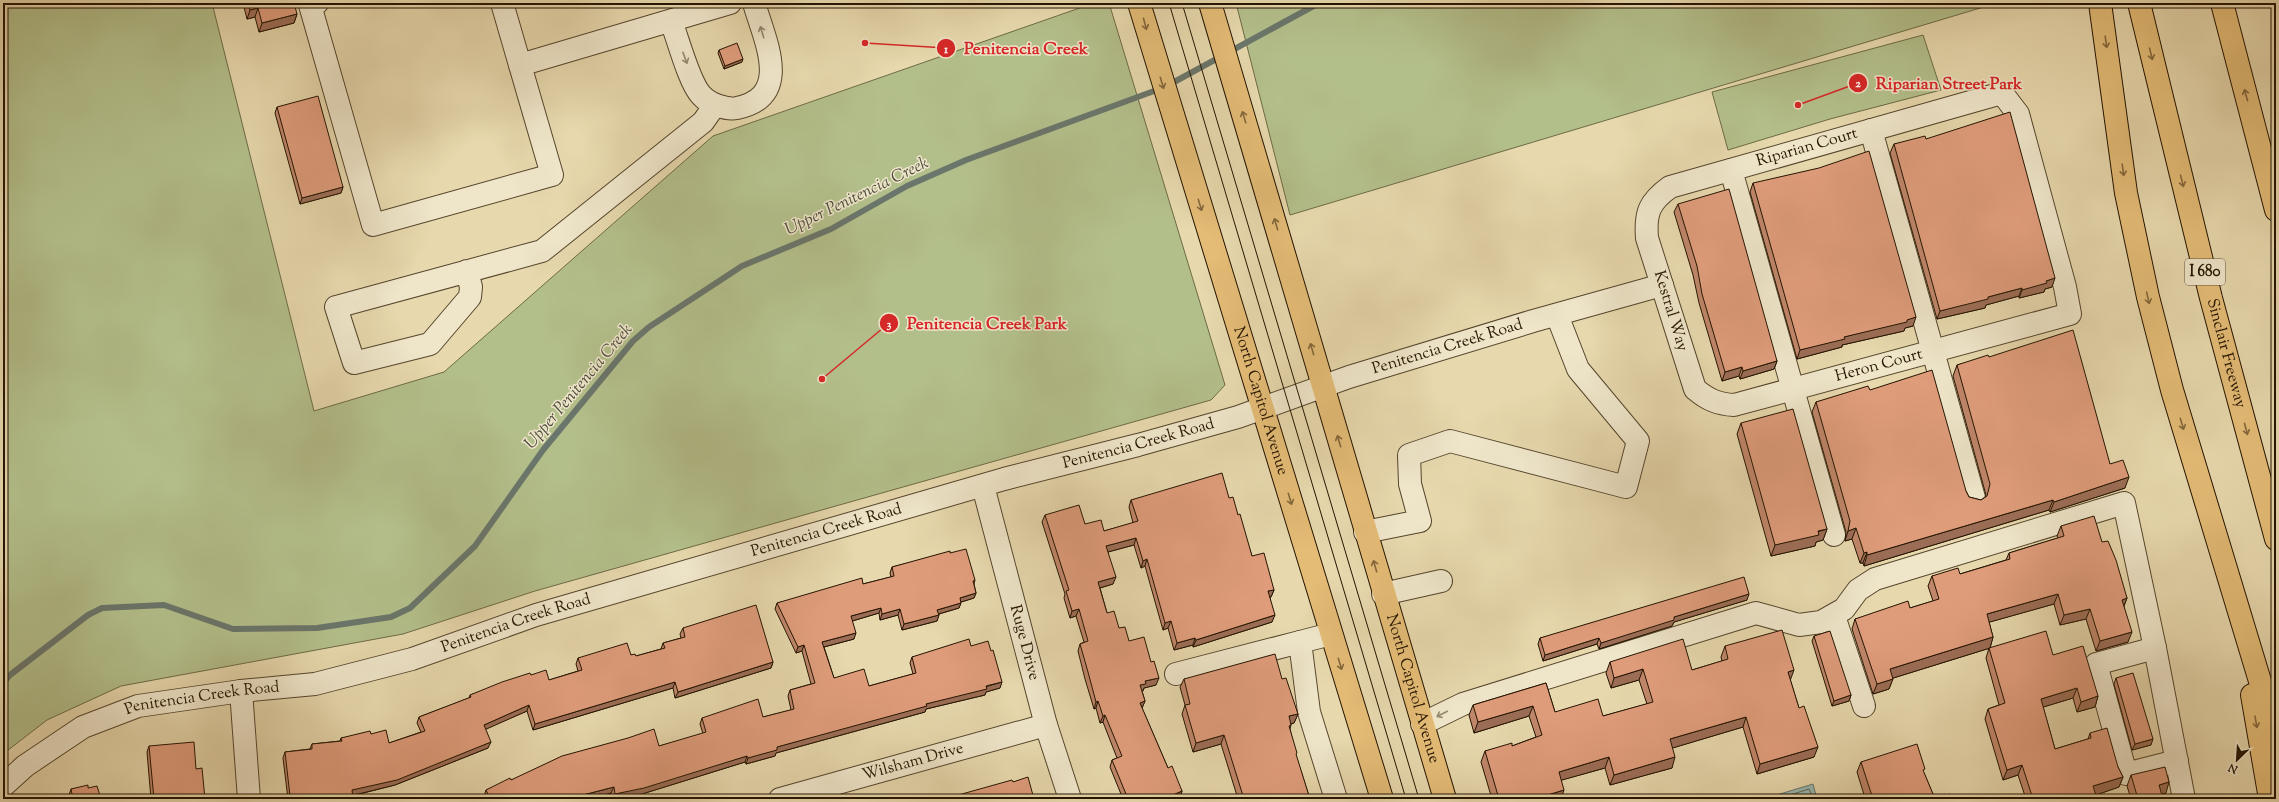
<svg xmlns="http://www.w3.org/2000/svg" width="2279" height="802" font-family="'Sorts Mill Goudy',serif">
	<rect width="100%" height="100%" fill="#e7d8ad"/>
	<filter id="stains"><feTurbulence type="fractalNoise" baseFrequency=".005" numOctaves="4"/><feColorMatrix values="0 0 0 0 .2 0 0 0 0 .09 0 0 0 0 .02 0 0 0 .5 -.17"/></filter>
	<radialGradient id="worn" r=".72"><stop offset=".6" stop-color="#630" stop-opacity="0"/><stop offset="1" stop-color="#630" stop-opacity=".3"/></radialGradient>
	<path fill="#b3bf8b" stroke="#6c6a46" d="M3,3H212L314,411L444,372L713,136L1094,3H1109L1225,385L1211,400L535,591L403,634L121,686L47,720L3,754Z
		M1236,3H1997L1290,215Z
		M1923,35L1941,90L1830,119L1728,150L1712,92Z"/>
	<path fill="#98b8b1" stroke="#6a766b" d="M1813,784L1817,799H1770V797Z"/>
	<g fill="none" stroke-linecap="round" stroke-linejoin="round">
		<path stroke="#5e6659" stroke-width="1" d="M1777,799L1809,789L1813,799"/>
		<path stroke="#6a766b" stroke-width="6" d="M3,683L10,675L88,615L102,608L164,605L233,629L317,628L391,617L410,608L475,546L543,450L633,341L649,327L742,266L831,229L907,186L966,160L1165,87L1319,3"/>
		<g stroke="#55452c" stroke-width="24">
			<g id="minor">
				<path d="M317,3L310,5L373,225L552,175L502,3"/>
				<path d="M671,21C678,39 689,82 701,95C709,104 726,110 737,108C794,96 764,39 754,3"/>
				<path d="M520,65L730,3"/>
				<path d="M2002,93L2018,114L2065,287L2070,314L1734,405C1718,404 1708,400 1695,389L1647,238C1645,213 1649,202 1670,187Z"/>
				<path d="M1871,130L1974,498"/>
				<path d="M1731,170L1834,535"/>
				<path d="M467,271L471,287L470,297L430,344L354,363L336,307L542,251L703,122L715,105"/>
				<path id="s1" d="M983,486L1046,725L1070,799"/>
				<path d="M1365,532L1420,521L1410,484L1409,455L1450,441L1626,487L1638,441L1578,369L1557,315"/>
				<path d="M1383,594L1441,581"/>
				<path d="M1834,616L1864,706"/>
				<path d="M1331,634L1300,642L1309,712L1336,799"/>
				<path d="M2155,648L2096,664L2126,774L2177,761"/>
				<path d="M1176,674L1300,642"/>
				<path d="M241,691L249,799"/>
				<path d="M1422,724L1463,704L1756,613L1799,625L1821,622L1844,609L1858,590L1875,579L2124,503L2155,648L2184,799"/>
				<path id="s2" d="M3,786L25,766L83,727L138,706L241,691L315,684L412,659L536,615L1004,479L1138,445L1238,417L1349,377L1533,321L1662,285"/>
				<path id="s3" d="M780,799L1046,725"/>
			</g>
		</g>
		<g stroke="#241401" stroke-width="24">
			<g id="major">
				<path id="s4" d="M1139,3L1382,799"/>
				<path id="s5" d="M1210,3L1445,799"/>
			</g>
		</g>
		<g stroke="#241401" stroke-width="24">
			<g id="highway">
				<path d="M2100,3L2126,193L2148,297L2172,390L2276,734"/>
				<path id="s6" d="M2139,3L2211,298L2276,539"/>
				<path d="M2222,3L2276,210"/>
				<path d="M2252,695L2270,799"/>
			</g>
		</g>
		<use href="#minor" stroke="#efe6ca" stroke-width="22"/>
		<use href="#major" stroke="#e4bc76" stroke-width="22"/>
		<use href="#highway" stroke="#e4bc76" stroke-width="22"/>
		<path stroke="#241401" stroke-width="1" d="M1169,3L1406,799
			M1182,3L1419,799"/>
	</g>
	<path fill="#c0866a" stroke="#241401" d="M243,3H271L272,4L297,14L294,23L259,32L255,17L247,19Z
		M719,50L742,62L724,69L718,53Z
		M277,107L343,187L341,193L300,204L275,113Z
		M1926,139L2052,287L2045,289L2044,292L2019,298V296L1986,305L1985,308L1937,319L1890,153L1894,144Z
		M1753,183L1913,326L1905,328L1904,331L1842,345V347L1797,359L1750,192Z
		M1678,204L1777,361L1774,369L1740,379L1739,376L1722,381L1699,303L1693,275L1674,212Z
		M1989,357L2110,464L2125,488L2050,512L2049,510L1864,566L1863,563H1860L1852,539L1845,541L1846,532L1812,412L1816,402L1870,390L1966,491L1969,497L1981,500L1985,497L1986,495L1953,376L1957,365Z
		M1741,423L1827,529L1823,540L1816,542L1815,546L1771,556L1737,434Z
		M1229,498L1238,515L1252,556L1274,590L1271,597H1270L1272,622L1193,647V645L1174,650L1168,628L1163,630L1145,566L1141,568L1134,545L1108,552L1113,584L1100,588L1107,613L1129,641L1156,685L1144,688L1143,691H1142L1145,701L1142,708L1168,768L1182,791L1180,798L1178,799H1123L1110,767L1112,760L1117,758L1103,722L1100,723L1096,708L1094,709L1085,679L1078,651L1080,644L1084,642L1076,616L1070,618L1064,598L1065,594L1042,522L1045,515L1085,524L1104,531L1133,523L1129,507L1131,500Z
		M2061,526L2102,542L2127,598L2124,606L2128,642L2096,651L2086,619L2060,625L2054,604L1989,622L1993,637L1990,648L1893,678L1889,689L1873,694L1852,629L1855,619L1910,608L1933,601L1928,586L1932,576L1960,574L2006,560L2009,553L2058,538L2057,536Z
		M950,553L975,580L974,584L976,593L974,598L961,602L959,608L939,614L937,621L902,630L898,615L880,620L879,613L852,621L854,639L824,647L834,678L869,686L913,674L910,663L912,657L971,646L1000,688L986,692L985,695L926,709L925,712L776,753L775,756L746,764L745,762L642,794L617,799H613L611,793L589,799H479L484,796L486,790L511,780L659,746L703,734L700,724L702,718L763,717L791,710L788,696L790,690L811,684L802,651L796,653L775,609L777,603L863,584L891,577L890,573L892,567Z
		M1747,600L1674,622L1672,626L1599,649L1597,644L1543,661L1538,644L1540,638Z
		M683,628L773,662L771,668L675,698L673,688L533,730L527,711L485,729L488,748L395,785L352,796L353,799H288L283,758L285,752L310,749L312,744L340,741L341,738L371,734L389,743L421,732L417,723L419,717L469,698L470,695L531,675L549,680L578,671L576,664L578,658L631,655L636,656L661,649L663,643L681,638L680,634Z
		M1814,636L1851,695L1849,701L1832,706L1812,641Z
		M1725,646L1790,679L1814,757L1757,774L1743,727L1672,748V768L1646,775L1610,785L1605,768L1561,780V799H1492L1481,762L1485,751L1512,746L1536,737L1529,716L1474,733L1469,715L1473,705L1546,683L1555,712L1603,716L1647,704L1639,680L1611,688L1606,673L1610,662L1692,670L1722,661L1721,657Z
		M1989,648L2053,655L2098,696L2095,707L2077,712L2073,698L2043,707L2055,749L2088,739L2090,733L2118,767L2123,777L2119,787L2096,795L2097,799H2026L2018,775L2003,780L1985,719L1988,709L1999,705L1986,658Z
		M2116,678L2151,745L2132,750L2114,684Z
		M1184,679H1282L1298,714L1294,723L1291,724V725L1290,729L1296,756L1310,799H1238L1221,744L1193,752L1182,714L1185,705L1180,687Z
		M149,746L196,769L205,799H151L147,752Z
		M1861,762L1924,773L1935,799L1865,798L1857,772Z
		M2131,775L2166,793L2161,794L2163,799H2131L2127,786Z
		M88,788L101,799H70L69,795L71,789Z"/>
	<path fill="#9c6d56" stroke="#241401" d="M258,8L255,17L247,19L250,10Z
		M297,14L294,23L259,32L262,23Z
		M743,59L742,62L724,69L725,66Z
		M343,187L341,193L300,204L302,198Z
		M2055,278L2052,287L2045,289L2044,292L2019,298L2022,290L2046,281Z
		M2022,288L2019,296L1986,305L1985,308L1937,319L1940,311L1988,297Z
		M1916,317L1913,326L1905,328L1904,331L1842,345V347L1797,359L1800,350L1844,337Z
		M1777,361L1774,369L1740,379L1743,371Z
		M1742,367L1739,376L1722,381L1725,372Z
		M2129,477L2125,488L2050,512L2054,502Z
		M2053,500L2049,510L1864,566L1867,555Z
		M1856,528L1852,539L1845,541L1848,531Z
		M1827,529L1823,540L1816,542L1815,546L1771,556L1775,545Z
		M1136,538L1134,545L1104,553L1106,546Z
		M1867,552L1863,563H1860L1864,553Z
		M1147,559L1145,566L1141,568L1143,561Z
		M1116,577L1113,584L1096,589L1098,582Z
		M1274,590L1271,597L1266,598L1268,591Z
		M976,593L974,598L958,603L960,598Z
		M1749,594L1747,600L1674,622L1672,626L1599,649L1601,643L1674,617Z
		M2058,594L2054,604L1983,624L1987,614Z
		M2127,598L2123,608L2122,600Z
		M961,603L959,608L935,615L937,610Z
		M881,608L879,613L849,622L851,616Z
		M900,609L898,615L880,620L882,614Z
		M1079,609L1076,616L1070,618L1072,611Z
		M2090,609L2086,619L2060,625L2064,615Z
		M939,615L937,621L902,630L904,624Z
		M1275,615L1272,622L1193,647L1196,640Z
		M1171,621L1168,628L1163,630L1165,623Z
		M2132,632L2128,642L2096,651L2100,641Z
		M856,633L854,639L820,648L822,642Z
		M1993,637L1990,648L1887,680L1890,669Z
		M1195,638L1193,645L1174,650L1177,643Z
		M1599,638L1597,644L1543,661L1545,655Z
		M804,645L802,651L796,653L798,647Z
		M773,662L771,668L675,698L678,692Z
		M1643,669L1639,680L1611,688L1614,678Z
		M1794,670L1790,681L1788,672Z
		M1159,678L1156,685L1144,688L1143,691L1137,692L1140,685L1145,681Z
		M1893,679L1889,689L1873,694L1877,684Z
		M675,682L673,688L533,730L535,724Z
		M1002,682L1000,688L986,692L985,695L926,709L925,712L776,753L775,756L746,764L748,758L777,747Z
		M2077,688L2073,698L2037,709L2041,699Z
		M1851,695L1849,701L1832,706L1834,701Z
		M2098,696L2095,707L2077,712L2081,702Z
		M1098,701L1096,708L1094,709L1096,702Z
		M1145,701L1142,708L1140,703Z
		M529,705L527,711L482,731L484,725Z
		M1533,706L1529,716L1474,733L1478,722Z
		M1298,714L1294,723L1286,725L1289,716Z
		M1105,715L1103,722L1100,723L1103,716Z
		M1746,717L1743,727L1666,750L1670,739Z
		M1224,735L1221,744L1193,752L1196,743Z
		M2153,739L2151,745L2132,750L2135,744Z
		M491,742L488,748L395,785L350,796L352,790Z
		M1818,747L1814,757L1757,774L1760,764Z
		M747,756L745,762L642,794L617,799H614L615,794Z
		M1609,757L1605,768L1555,782L1559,772Z
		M1675,757L1672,768L1610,785L1614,775Z
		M2022,765L2018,775L2003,780L2007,770Z
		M2123,777L2119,787L2090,797L2093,786Z
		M2169,782L2166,793L2155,796L2159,785Z
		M614,787L611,793L589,799H574L579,796Z
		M1564,790L1561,799H1534Z
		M1182,791L1180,798L1178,799H1166V798Z
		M299,795L298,799H289L290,796Z"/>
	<path fill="#df9c7b" stroke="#241401" d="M248,3H271L272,4L277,3H294L297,14L262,23L258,8L250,10Z
		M737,43L743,59L725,66L719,50Z
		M318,96L343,187L302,198L277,107Z
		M2010,112L2055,278L2046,281L2047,283L2022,290V288L1988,297V299L1940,311L1894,144L1925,136L1926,139Z
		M1869,151L1916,317L1907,320V322L1844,337L1845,339L1800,350L1753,183L1819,168Z
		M1729,189L1777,361L1743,371L1742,367L1725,372L1702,294L1697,266L1678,204Z
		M2073,330L2110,464L2123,460L2129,477L2054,502L2053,500L1867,555V552L1864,553L1856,528L1848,531L1850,521L1816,402L1868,386L1870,390L1932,370L1966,491L1969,497L1981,500L1987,496L1990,484L1957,365L1988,355L1989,357Z
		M1793,409L1827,529L1818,531L1819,535L1775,545L1741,423Z
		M1222,473L1229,498L1233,497L1238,515L1240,514L1252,556L1264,553L1274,590L1268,591L1275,615L1196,640L1195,638L1177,643L1171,621L1165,623L1147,559L1143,561L1136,538L1106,546L1116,577L1098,582L1107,613L1114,611L1119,628L1125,627L1129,641L1144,637L1151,662L1154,661L1159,678L1145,681L1146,684L1140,685L1145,701L1140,703L1168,768L1172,766L1182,791L1166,798V799H1128L1112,760L1122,756L1105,715L1103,716L1098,701L1096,702L1088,672L1080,644L1088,641L1079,609L1072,611L1066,591L1069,590L1045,515L1079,505L1085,524L1101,520L1104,531L1138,521L1131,500Z
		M2094,516L2102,542L2108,541L2116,560L2127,598L2122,600L2132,632L2100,641L2090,609L2064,615L2058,594L1987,614L1993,637L1890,669L1893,679L1877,684L1855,619L1908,601L1910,608L1939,599L1932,576L1958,568L1960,574L2010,559L2009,553L2064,536L2061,526Z
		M966,549L975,580L973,581L976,593L960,598L961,603L937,610L939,615L904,624L900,609L882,614L881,608L851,616L856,633L822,642L834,678L864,669L869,686L916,673L912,657L969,639L971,646L988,641L991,651L993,650L1002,682L986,686L987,689L926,704L927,706L777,747V750L748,758L747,756L644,788L615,794L614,787L579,796L574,799H480V798L488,794L486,790L510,778L511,780L562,756L628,738L654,729L659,746L706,732L702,718L758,699L763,717L794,709L790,690L815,683L804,645L798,647L777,603L862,578L863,584L894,576L892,567L950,551V553Z
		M1744,577L1749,594L1674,617V620L1601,643L1599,638L1545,655L1540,638Z
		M756,605L773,662L678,692L675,682L535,724L529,705L484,725L491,742L397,780L352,790L353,799H300L299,795L290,796L285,752L312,749V744L342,741L341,738L370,731L371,734L386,730L389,743L425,731L419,717L471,697L470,695L502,682L530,673L531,675L546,670L549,680L582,670L578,658L627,643L631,655L635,654L636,656L665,648L663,643L685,637L683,628Z
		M1782,630L1794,670L1788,672L1799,708L1804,706L1818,747L1760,764L1746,717L1670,739L1675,757L1614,775L1609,757L1559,772L1564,790L1534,799H1499L1485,751L1512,743V746L1542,735L1533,706L1478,722L1473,705L1546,683L1555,712L1598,699L1603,716L1653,702L1643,669L1614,678L1610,662L1683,639L1692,670L1728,659L1725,646Z
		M1830,631L1851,695L1834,701L1814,636Z
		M2046,631L2053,655L2083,646L2098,696L2081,702L2077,688L2041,699L2055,749L2091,738L2090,733L2107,728L2118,767L2123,777L2093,786L2097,799H2033L2022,765L2007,770L1988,709L2005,703L1989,648Z
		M1275,654L1282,679L1286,678L1298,714L1289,716L1291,725L1289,726L1297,753L1296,754L1310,799H1244L1224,735L1196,743L1185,705L1190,704L1184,679Z
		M2133,673L2153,739L2135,744L2116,678Z
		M194,742L196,769L202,768L205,799H154L149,746Z
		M1917,744L1925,769L1923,770L1935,799L1950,794L1952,799H1863L1872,796L1861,762Z
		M2165,767L2169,782L2159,785L2163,799H2138L2131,775Z
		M1028,777L1034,799H944L1012,780L1013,782Z
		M88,785V788L97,786L101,799H73L71,789Z"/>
	<defs><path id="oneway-shaft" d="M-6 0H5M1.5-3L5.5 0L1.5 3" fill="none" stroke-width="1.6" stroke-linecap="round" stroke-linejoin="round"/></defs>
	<g stroke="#84683c">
		<use href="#oneway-shaft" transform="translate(1145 24) rotate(75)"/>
		<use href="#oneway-shaft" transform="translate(2106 42) rotate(82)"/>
		<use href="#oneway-shaft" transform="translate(2151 54) rotate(76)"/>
		<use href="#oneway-shaft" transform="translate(1162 83) rotate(73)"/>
		<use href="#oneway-shaft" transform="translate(2246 95) rotate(-105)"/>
		<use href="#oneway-shaft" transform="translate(1244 117) rotate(-107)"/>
		<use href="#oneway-shaft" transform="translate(2123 170) rotate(82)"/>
		<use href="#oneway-shaft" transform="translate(2182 181) rotate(76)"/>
		<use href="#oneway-shaft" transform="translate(1200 205) rotate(73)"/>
		<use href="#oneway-shaft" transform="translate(1276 224) rotate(-106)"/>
		<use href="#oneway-shaft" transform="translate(2148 298) rotate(77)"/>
		<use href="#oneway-shaft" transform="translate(1312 349) rotate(-106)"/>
		<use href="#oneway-shaft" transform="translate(2182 424) rotate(73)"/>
		<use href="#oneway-shaft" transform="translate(2246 429) rotate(75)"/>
		<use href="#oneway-shaft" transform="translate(1339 441) rotate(-106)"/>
		<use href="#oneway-shaft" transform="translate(1290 499) rotate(73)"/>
		<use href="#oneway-shaft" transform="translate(1375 566) rotate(-106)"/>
		<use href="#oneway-shaft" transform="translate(1340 664) rotate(73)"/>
		<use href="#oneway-shaft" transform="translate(2256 722) rotate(80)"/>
	</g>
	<g stroke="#948870">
		<use href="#oneway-shaft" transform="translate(762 32) rotate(-107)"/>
		<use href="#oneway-shaft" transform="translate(685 58) rotate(70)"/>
		<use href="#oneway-shaft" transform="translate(1442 714) rotate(153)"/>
	</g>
	<g text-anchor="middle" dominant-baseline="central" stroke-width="3" stroke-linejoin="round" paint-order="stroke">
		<rect fill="#efe6ca" stroke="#61533d" stroke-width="1" x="2185" y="259" width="40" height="26" rx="3"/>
		<g font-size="15" font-weight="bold" fill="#241401">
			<text x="2205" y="272">I 680</text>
		</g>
		<g font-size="16" fill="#241401" stroke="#efe6ca">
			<text transform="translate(1807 148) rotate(-16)">Riparian Court</text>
			<text transform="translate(1670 311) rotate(73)">Kestral Way</text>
			<text stroke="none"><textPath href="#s2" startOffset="1519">Penitencia Creek Road</textPath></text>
			<text stroke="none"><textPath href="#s6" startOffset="361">Sinclair Freeway</textPath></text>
			<text transform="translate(1879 366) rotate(-15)">Heron Court</text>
			<text stroke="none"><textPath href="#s4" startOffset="416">North Capitol Avenue</textPath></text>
			<text stroke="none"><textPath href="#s2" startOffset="1195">Penitencia Creek Road</textPath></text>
			<text stroke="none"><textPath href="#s2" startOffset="871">Penitencia Creek Road</textPath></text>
			<text stroke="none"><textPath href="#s2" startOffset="547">Penitencia Creek Road</textPath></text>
			<text stroke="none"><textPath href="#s1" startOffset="162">Ruge Drive</textPath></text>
			<text stroke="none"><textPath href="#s5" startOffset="715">North Capitol Avenue</textPath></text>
			<text stroke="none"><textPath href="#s2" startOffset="223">Penitencia Creek Road</textPath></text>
			<text stroke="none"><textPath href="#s3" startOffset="138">Wilsham Drive</textPath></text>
		</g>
		<g font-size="17" font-style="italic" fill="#4d4d3f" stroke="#efe6ca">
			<text transform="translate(857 197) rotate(-26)">Upper Penitencia Creek</text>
			<text transform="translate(579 387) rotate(-50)">Upper Penitencia Creek</text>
		</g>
	</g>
	<path fill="none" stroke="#d62828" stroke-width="1.5" d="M865 43L946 48M1798 105L1858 83M822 379L889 323"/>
	<g fill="#d62828" stroke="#efe6ca" stroke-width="1.5">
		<circle cx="865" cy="43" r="4"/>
		<circle cx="1798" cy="105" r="4"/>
		<circle cx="822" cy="379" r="4"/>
		<circle cx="946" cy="48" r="10"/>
		<circle cx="1858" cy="83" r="10"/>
		<circle cx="889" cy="323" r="10"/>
	</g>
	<g font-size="12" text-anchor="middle" font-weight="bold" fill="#fff">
		<text x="946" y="53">1</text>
		<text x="1858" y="87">2</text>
		<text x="889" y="328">3</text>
	</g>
	<g font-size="17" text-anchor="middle" font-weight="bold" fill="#d62828" stroke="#efe6ca" stroke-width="3" stroke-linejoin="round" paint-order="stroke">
		<text x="1026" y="54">Penitencia Creek</text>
		<text x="1949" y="89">Riparian Street Park</text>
		<text x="987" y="329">Penitencia Creek Park</text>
	</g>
	<rect width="2279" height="802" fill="none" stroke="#e7d8ad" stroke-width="16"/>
	<rect x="4" y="4" width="2271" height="794" fill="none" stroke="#241401" stroke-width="2"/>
	<rect x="8" y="8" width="2263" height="786" fill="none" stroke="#241401"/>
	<g transform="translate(2237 760) rotate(205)" stroke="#efe6ca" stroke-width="3" paint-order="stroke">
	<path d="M0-3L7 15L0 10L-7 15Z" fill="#241401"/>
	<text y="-6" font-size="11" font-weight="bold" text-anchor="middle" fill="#241401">N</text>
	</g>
	<rect width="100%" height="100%" filter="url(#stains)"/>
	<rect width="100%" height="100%" fill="url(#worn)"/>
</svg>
